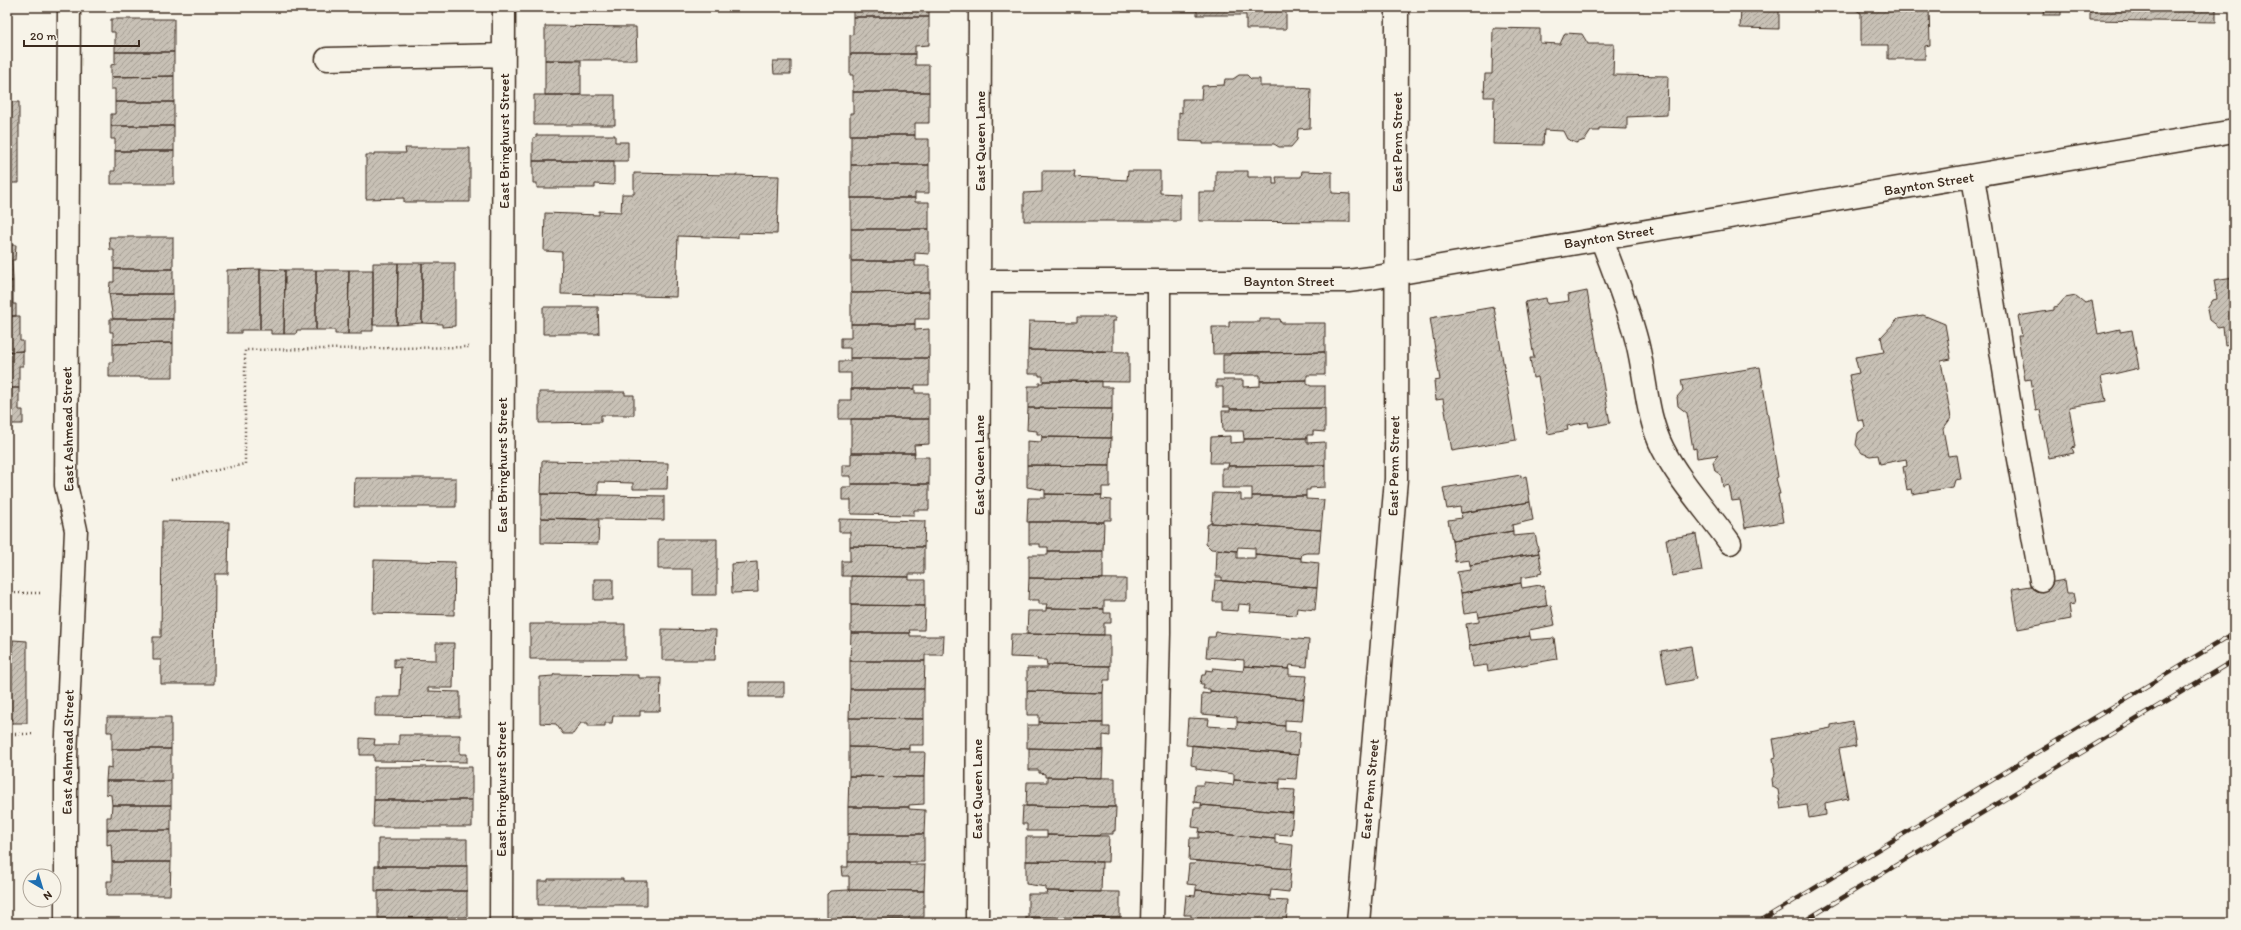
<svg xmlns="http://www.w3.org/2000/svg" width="2241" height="930" font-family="Itim,sans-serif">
	<defs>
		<pattern id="building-hatch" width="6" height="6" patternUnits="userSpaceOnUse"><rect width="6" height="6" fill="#c8c1b6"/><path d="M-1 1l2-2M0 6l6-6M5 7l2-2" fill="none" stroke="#a49d93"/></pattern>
	</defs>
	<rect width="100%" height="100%" fill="#f7f3e8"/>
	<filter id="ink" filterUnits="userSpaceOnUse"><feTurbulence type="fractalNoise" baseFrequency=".025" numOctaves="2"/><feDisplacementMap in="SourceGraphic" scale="8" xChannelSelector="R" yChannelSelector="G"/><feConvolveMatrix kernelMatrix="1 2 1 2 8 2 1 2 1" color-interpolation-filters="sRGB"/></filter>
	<g filter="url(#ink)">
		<path fill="url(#building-hatch)" stroke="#3b2a1e" d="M555,7H669V9Z
			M853,7H929V17H853Z
			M1181,7H1286V29H1246V15H1197V11H1181Z
			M1741,7H1818L1779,8V29L1740,28Z
			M1851,7H1929L1930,45L1925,46V59H1888V45H1861V13Z
			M2044,7H2061V15H2043Z
			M2090,7H2216V22L2090,20Z
			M853,17H929V45L915,46V54H850V35L853,34Z
			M111,19H174V52H115V32H111Z
			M545,26L636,27L637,60H545Z
			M1493,28L1540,29V43L1560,44L1565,33L1582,34L1588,44H1614L1613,75L1668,76L1667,115L1627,117V129L1599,128V131H1591L1585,140L1576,143L1567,139L1563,131L1544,130L1543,145L1493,144L1494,97H1484L1485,74H1492Z
			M115,52H174V76L111,77V65L115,64Z
			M850,54H915V65H929V92H853V75H850Z
			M545,60L581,61V95H545Z
			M773,61H791V74H774Z
			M1239,75H1247L1251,79H1260V86H1297V88L1311,89L1310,128L1298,129L1297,140L1291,147H1279L1274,144H1203V142L1179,141V112L1182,113V99H1201L1202,86L1224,85L1225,79H1233Z
			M174,76V102H115V89H111V77Z
			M853,92H929V123H915V135H850V113H853Z
			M534,95H615V125H534Z
			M7,102H19V183H7Z
			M115,102H174V126H111V114H115Z
			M111,126H174V151H115V139H111Z
			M536,135H615V142H628V161H533V138L536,137Z
			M851,135H915V139H929V165H851Z
			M405,148H470V202H404V198L366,199V155H374V153H406Z
			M115,151H174V184H111V171H115Z
			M533,161H614V185L595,184V188H537V183H533Z
			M851,165H929V193H915V198H851Z
			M1042,171H1075L1074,177L1127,180L1128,171H1160V193L1180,194V221H1024V193L1042,192Z
			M1216,171H1248V177H1273V184H1277L1276,177H1301L1302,171L1332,172V193L1350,194V222L1199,221V192H1216Z
			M634,173L779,176L777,234L738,233V238L678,236L676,297L561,294L562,252L544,251L545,213L599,215V211L621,212L622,194H634Z
			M851,198H915V202H929V229H851Z
			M851,229H929V254L915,253V261H851Z
			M109,237H173V269H114V250H110Z
			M7,245H16L15,260H12L13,281H7Z
			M851,261H915V266H929V292L851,293Z
			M373,263H398L397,325H373Z
			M398,263H422V323L397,325Z
			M422,263H455V326L442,327V324L422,323Z
			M114,269H173V294H109L110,282H114Z
			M260,269L285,270L284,334H271V330H260Z
			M260,269V330H241V333H227V270Z
			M285,270H316V330H297L296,334H284Z
			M316,270H349L348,334H335V330H316Z
			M349,270H373V331H361V334H348Z
			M2234,277V344L2225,346L2223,326L2218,327L2209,320L2207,309L2213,300L2217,299L2214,280Z
			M7,281H13V304H16V316H7Z
			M1587,291L1610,423L1589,427L1588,422L1567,426L1568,430L1548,434L1538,377L1533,378L1530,358H1534L1525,302L1546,298L1547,304L1569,301L1568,295Z
			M929,292V319H915V324H851V293Z
			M109,294H173V319H113Z
			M2076,296L2085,303L2092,301L2098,334L2120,329V332L2132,330L2139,368L2101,377L2106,401L2069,407L2076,447L2072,448L2074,453L2049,458L2040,410L2036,411L2031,379L2025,380L2018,336H2022L2018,316L2054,310V307L2058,306L2065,298Z
			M543,307H598L599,334H543Z
			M1494,307L1516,440L1452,451L1443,399L1436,400L1434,381L1440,380L1430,318Z
			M1923,315L1945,324L1951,359L1941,361L1951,418L1943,429L1948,456L1957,455L1961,479L1955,480L1953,487L1912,494L1911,489L1907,490L1903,467L1907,466L1906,459L1880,464L1878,455L1870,456L1862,453L1856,445L1858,433L1865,427L1863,420L1858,421L1849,375L1859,373L1855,357L1884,352L1881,337L1898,319Z
			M7,316H20V341H23V351L7,352Z
			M1077,317H1116V321H1113V351L1028,350L1029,321L1077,322Z
			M110,319H173V343L113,344V332H110Z
			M1260,319H1280L1281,323H1325V352L1213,354L1212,327H1229V322H1260Z
			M851,324H915V330L929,329V358H850V348H841V338H851Z
			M173,343V377H109V362H113V344Z
			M1028,350L1129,352V382L1043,381V376H1039V374H1028Z
			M23,351V366H19V388H7V352Z
			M1325,352V375H1307V380L1260,381V375H1223V355H1230V353Z
			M850,358H929V385H915V389H851V373H839V361H850Z
			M1760,367L1778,477L1776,478L1780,494H1778L1783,522L1745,528L1740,500L1732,501L1729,485L1723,487L1721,475L1715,471L1713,462L1718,455L1697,458L1696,448L1693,449L1687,413L1678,406L1677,397L1683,390L1681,380Z
			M1216,380H1243V387L1260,386V381L1307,380V384L1311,386H1325V408L1230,409V407H1223V387H1216Z
			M1043,381H1102V387H1112V409L1028,408V386H1039V383H1043Z
			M7,388H19V410H23V424H7Z
			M851,389H915V393H929V419H839V400H851Z
			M539,392H625V395H634V415H601V422L539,423Z
			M1028,408L1112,409L1111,438L1042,437L1041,434H1037V431L1027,430Z
			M1325,408V432L1313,431V435H1307V438L1244,439L1243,431H1223L1222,411H1230V409Z
			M851,419H929V444L914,445L915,453H851Z
			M1230,436V443L1244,442V439L1307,438V443L1325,442V465L1228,466L1229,463H1210L1211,437Z
			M1042,437L1111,438L1110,466L1027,465V441L1041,442Z
			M851,453H915L914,457H929V484H851V476H842V465H851Z
			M542,461L668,463L667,489H633V483L598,482V495L541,494Z
			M1027,465L1110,466V487H1102V495L1045,494V490L1027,487Z
			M1325,465V487L1310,488V490H1306V496H1252V488H1222V468H1228V466Z
			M1521,475V478L1526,476L1530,502L1461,513L1460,507L1447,509L1443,488Z
			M355,478H456V507H354Z
			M851,484H929V510H914V515L851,514V500H842V487H851Z
			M1213,493L1241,494V500H1252V496H1306V499L1324,500L1321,530L1211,523Z
			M541,494L664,496V520L541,518Z
			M1045,494L1102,495L1101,499L1111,500V520H1104V522H1027L1028,498H1045Z
			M1530,502L1533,520L1512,525L1513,531L1452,541L1448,520L1462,518L1461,513Z
			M541,518L599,520L598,544L541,543Z
			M839,519L925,521L924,547L850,546V532H839Z
			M162,521L229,522L228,574H215L214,684H161V660H153V637H161Z
			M1029,522H1104L1103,551H1048V547H1040V544H1029Z
			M1211,523L1321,530L1319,553H1306L1302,554L1301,558L1255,554V548L1238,547L1237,551L1211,549L1206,544L1207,525Z
			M1513,531V536L1535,534L1539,553L1470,565L1469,560L1455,562L1452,541Z
			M1696,534L1702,571L1672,576L1666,539Z
			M658,539H717V595H693V569H658Z
			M850,546L924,547V574H909V577L842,576V561H850Z
			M1217,549L1237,551V558H1255V554L1301,558V561L1319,563L1317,588L1222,581V577H1216Z
			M1048,551H1103V579L1029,578V555H1048Z
			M1539,553L1542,572L1538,573V575L1521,578V583L1461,593L1457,572L1470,570V565Z
			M374,560L455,562L454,615L373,613Z
			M757,562L758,592L732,593L731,564Z
			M851,576L909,577V580H925V606L851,605Z
			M1029,578L1126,579V601H1104V609L1046,608L1047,604H1039V600H1028Z
			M594,579H613V600H594Z
			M1215,580L1317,588L1315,610L1297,608L1296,615L1250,612L1251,605L1239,604L1238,611L1222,610V602H1213Z
			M2065,580L2067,594H2073L2075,604L2069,605L2071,619L2018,629L2012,589Z
			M1521,583L1522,588L1540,585L1541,587L1544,586L1547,606L1479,617L1478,612L1464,614L1461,593Z
			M851,605L925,606L924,630H909L910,633H851Z
			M1551,605L1555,625L1529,630L1530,636L1469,646L1466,624L1479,622V617Z
			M1046,608L1104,609V613H1111V623H1104V635L1027,634L1028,611H1046Z
			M530,624H625V659H530Z
			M662,629L716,630L715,660H662Z
			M1216,632L1309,640L1307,667L1290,665L1289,669L1244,666V660L1206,657L1208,637H1215Z
			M851,633H910V636H944L943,655H925V661H850Z
			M1011,634L1110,635V666L1047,665L1046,660H1037L1038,658L1010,657Z
			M1530,636L1531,640L1554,638L1557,659L1488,671L1487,665L1473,667L1469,646Z
			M13,640L27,641V723H13V719H7V644L13,645Z
			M436,643H454L453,688H428V691L460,692V717L375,716V697H400L401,667L394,668V659L436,660Z
			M1691,646L1696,679L1667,685L1661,651Z
			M850,661H925L924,689H850Z
			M1047,665L1110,666V680H1104L1103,693L1027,691V668H1047Z
			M1244,666L1289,669V675L1307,676L1304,699L1210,691V689H1203L1204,684H1200L1202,675H1205L1206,670L1212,671L1213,668L1243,671Z
			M554,674L639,675V678H661L660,711H640V716H613L612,723H605V726H588V723H581L573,734H563L556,724L540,723V677L553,676Z
			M749,682H784V697H749Z
			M850,689H924V719L849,718Z
			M1027,691L1103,693V723L1039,722V715H1027Z
			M1210,691L1304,699L1302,721L1285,720V726L1237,722V717L1201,714L1202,693L1210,694Z
			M107,717H171V749H112V732H107Z
			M849,718L924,719V745H909V748L849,747Z
			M1188,718L1209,719L1208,726L1237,728V722L1285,726V731L1300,732L1298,755L1186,745Z
			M1852,721L1856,746L1839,749L1848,798L1825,803L1826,815L1809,818L1807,805L1781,809L1778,790L1773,787L1772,779L1775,774L1773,758L1776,757L1773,739L1831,728V725Z
			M1039,722L1103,723V727H1110V736L1103,735V750L1027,748V725H1039Z
			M399,735H460V754H467V762L374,761V755H360V738L375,739L374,745H399Z
			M1192,745L1298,755L1296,779L1280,778V783L1234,780V774L1196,769V766L1191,765Z
			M849,747L909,748V752H925L924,777L849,776Z
			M1029,748L1103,750L1102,778L1045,777V774L1039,773V770H1029Z
			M112,749H171V781H106L107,767L112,768Z
			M374,767H472V800H374Z
			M849,776L924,777V804L909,805V807H848Z
			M1047,777L1115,778V807L1026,806L1027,782H1047Z
			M1234,780L1280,783L1279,789L1295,790L1293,813L1201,805L1202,803L1194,802L1195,785H1204V782L1233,785Z
			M106,781H171V805H112L111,795L106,794Z
			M374,800H472V827H373Z
			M112,805H171V830H107V817H111Z
			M1201,805L1293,813L1291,835L1275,834V839L1199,832L1200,828L1192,827L1194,808H1201Z
			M1023,806L1116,807L1115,831H1113V834H1100L1099,836L1047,835V831H1027V824H1022Z
			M848,807H909V809L925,810L924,834H848Z
			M107,830H171V862H112L111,844L107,845Z
			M1199,832L1275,839V843L1293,845L1291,869L1189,860L1190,838H1199Z
			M848,834H924V862H848Z
			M1047,835L1109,836L1108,862L1026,861V837H1047Z
			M378,839H467V866H378Z
			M1026,861L1102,862L1101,892L1046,891V887L1026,884Z
			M1196,861L1291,869L1289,892L1271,890L1270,896L1196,890V885L1187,884L1189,864H1195Z
			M112,862H171L170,895H107V881H112Z
			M848,862H909V865H925L924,891L849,890V876H842L841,867H848Z
			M375,866H467V891H375Z
			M548,879H623V881H647V905H538V881H548Z
			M849,890L924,891V917H909V920L830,919L827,916V894L830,891Z
			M1196,890L1270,896V900L1288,901L1286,923H1245L1191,918V915H1184L1186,895L1195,896Z
			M378,891H467V917L378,918Z
			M1047,891L1120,892V918L1028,917V894H1048Z
			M1026,917L1109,918V923H1026Z
			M1191,918L1245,923H1184V920L1190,921Z
			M851,919L909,920V923H921H851Z"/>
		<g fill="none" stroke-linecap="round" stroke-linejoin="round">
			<g stroke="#3b2a1e" stroke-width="25">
				<path id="minor" d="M327,59L504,55
					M1973,177L2015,437L2041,580
					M1601,238C1614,272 1628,307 1637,342C1646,377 1646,416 1663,449C1680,482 1708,512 1730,543
					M979,281H1348L1371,278L2234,131
					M66,923V757L76,530L66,485L69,7
					M501,923L504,7
					M977,923L980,7
					M1152,923L1159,633V281
					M1358,923L1396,479L1397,7"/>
			</g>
			<path stroke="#3b2a1e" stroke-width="2.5" stroke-dasharray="1 3" stroke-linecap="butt" d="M171,480L245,464V350L471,347
				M7,593H42
				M7,734H34"/>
			<use href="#minor" stroke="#f7f3e8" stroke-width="22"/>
			<g stroke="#3b2a1e" stroke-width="4.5">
				<path id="rail" d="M1757,923L2234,633
					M1801,923L2234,660"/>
			</g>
			<use href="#rail" stroke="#f7f3e8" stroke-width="3" stroke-dasharray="9" stroke-linecap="butt"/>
		</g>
	</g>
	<g text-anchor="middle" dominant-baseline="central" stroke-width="3" stroke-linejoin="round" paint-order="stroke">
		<g font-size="14" fill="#3b2a1e" stroke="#f7f3e8">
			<text transform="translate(504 141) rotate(-90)">East Bringhurst Street</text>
			<text transform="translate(980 141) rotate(-90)">East Queen Lane</text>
			<text transform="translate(1397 142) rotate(-90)">East Penn Street</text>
			<text transform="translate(1929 184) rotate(-9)">Baynton Street</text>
			<text transform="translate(1609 237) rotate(-9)">Baynton Street</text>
			<text x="1289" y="281">Baynton Street</text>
			<text transform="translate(68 429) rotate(-91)">East Ashmead Street</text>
			<text transform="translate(502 465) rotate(-90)">East Bringhurst Street</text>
			<text transform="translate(979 465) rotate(-90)">East Queen Lane</text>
			<text transform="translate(1394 466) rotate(-89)">East Penn Street</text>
			<text transform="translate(68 752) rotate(-89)">East Ashmead Street</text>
			<text transform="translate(501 789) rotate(-90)">East Bringhurst Street</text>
			<text transform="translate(977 789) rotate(-90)">East Queen Lane</text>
			<text transform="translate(1370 789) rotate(-85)">East Penn Street</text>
		</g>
	</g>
	<rect width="2241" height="930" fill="none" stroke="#f7f3e8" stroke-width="24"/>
	<rect x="12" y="12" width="2217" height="906" fill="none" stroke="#3b2a1e" stroke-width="1.5" filter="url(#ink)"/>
	<g transform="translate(42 888) rotate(142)"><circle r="19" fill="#f7f3e8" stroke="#aca397"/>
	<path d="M0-3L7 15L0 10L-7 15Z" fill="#1f6fb2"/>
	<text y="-6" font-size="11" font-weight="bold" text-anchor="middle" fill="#3b2a1e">N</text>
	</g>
	<path d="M24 40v6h115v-6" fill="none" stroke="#3b2a1e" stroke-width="2"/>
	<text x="30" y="40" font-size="12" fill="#3b2a1e" stroke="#f7f3e8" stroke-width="3" paint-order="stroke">20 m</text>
</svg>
